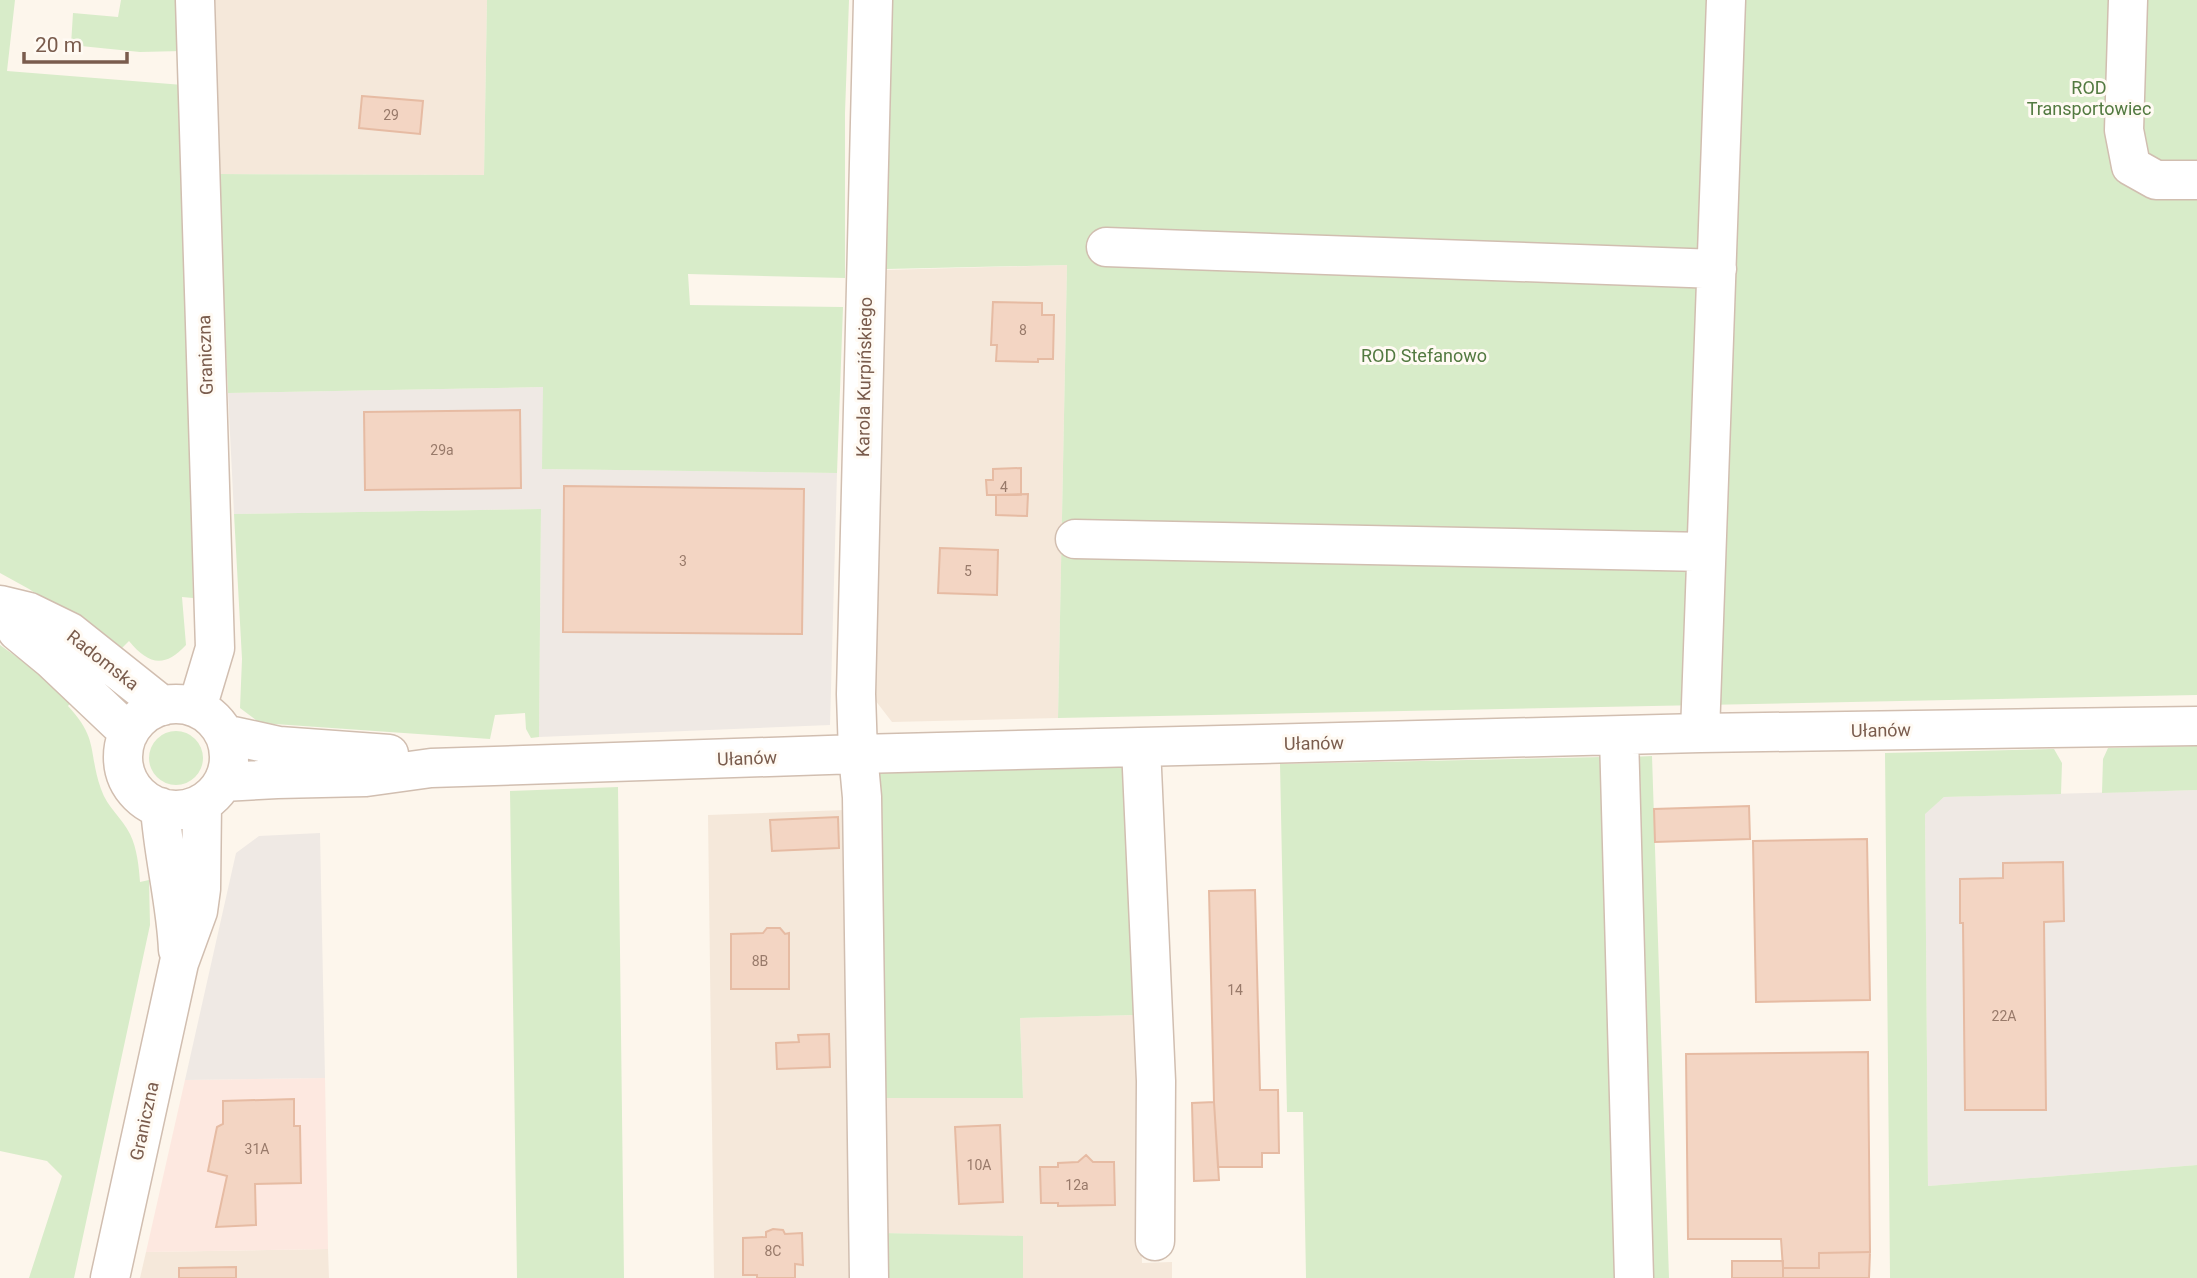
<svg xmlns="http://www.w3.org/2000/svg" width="2197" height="1278" font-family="Roboto,sans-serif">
	<rect width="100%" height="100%" fill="#fdf6ec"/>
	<path fill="#f5e8da" d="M210,0H487L484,175L218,174Z
		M1067,265L1058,718L892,722L875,700L886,270Z
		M845,810L855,1278H714L708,815Z
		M1135,1015L1142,1263L1172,1262V1278H1023V1237L883,1233L881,1098H1023L1020,1018Z
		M328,1249L329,1278H140L146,1252Z"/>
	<path fill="#fde8e0" d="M325,1078L328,1249L146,1252L185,1080Z"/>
	<path fill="#efe9e4" d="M544,387L543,469L837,473L830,725L539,737L541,509L234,514L228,393Z
		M2197,790V1165L1928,1186L1925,813L1944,797Z
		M320,833L325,1078L185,1080L236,853L259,836Z"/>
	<path fill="#d8ecc9" d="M0,0H15L7,71L183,85L193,598L182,597L186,645C164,669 148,664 129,641L121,649L29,589L0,573Z
		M121,0H180L182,51L140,52L71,45L73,13L118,17Z
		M487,0H849L845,113V278L688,274L690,305L843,307L837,473L542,469L543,387L228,393L218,174L484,175Z
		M893,0H2197V695L1058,718L1067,265L886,269Z
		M541,509L539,737L531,738L526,729L525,713L495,715L490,739L260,723L240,708L242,659L234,514Z
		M0,645L56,685L73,700L68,706C99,739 88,752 101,789C107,807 122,818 130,834C137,848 139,867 140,882L149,880L150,925L74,1278H29L62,1176L47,1161L0,1151Z
		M149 758a27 27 0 1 1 54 0a27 27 0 1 1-54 0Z
		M2197,746V790L2102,793L2103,759L2108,748Z
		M2054,749L2062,763L2061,794L1944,797L1925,814L1928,1186L2197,1165V1278H1890L1885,753Z
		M1652,756L1669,1278H1648L1630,757Z
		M1602,757L1616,1278H1306L1303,1112H1287L1280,764Z
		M1128,767L1135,1015L1020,1018L1023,1098H881L877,773Z
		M618,787L624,1278H517L510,791Z
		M883,1233L1023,1236V1278H883Z"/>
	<path fill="#f3d5c3" stroke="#e6bba3" stroke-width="2" d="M362,96L423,101L420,134L359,128Z
		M993,302L1042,303V315H1054L1053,359H1038V362L996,361L997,345H991Z
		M520,410L521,488L365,490L364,412Z
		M1021,468V495H987L986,480H993V469Z
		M564,486L804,489L802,634L563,632Z
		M1028,494L1027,516L996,515V495Z
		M940,548L998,550L997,595L938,593Z
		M1749,806L1750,839L1655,842L1654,809Z
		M838,817L839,848L772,851L770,820Z
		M1867,839L1870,1000L1756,1002L1753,841Z
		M2063,862L2064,921L2044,922L2046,1110H1965L1963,923H1960V879L2003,878V863Z
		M1255,890L1260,1090H1278L1279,1153H1262V1167H1218L1214,1102L1209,891Z
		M767,928H780L785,934L789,933V989H731V934L763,933Z
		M829,1034L830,1067L777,1069L776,1043L799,1042L798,1035Z
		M1868,1052L1870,1252L1819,1253V1268H1783L1781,1239H1688L1686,1054Z
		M294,1099V1126H300L301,1183L255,1184L256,1225L216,1227L227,1176L208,1171L217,1127L223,1124V1101Z
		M1214,1102L1219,1180L1194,1181L1192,1103Z
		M1000,1125L1003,1202L959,1204L955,1127Z
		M1086,1155L1093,1162H1114L1115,1205L1058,1206V1203H1041L1040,1167H1058V1163L1078,1162Z
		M773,1229L783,1230L785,1234L802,1233L803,1265L795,1264V1278H757V1275H743V1238L766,1237V1232Z
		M1870,1252L1869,1278H1783V1268H1819V1253Z
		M1732,1261H1783V1278H1732Z
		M236,1267V1278H179V1268Z"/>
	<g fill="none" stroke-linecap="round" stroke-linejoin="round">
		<g stroke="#d1beb0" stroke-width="41">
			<path id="minor" d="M195,0L215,648L197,708
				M2128,0L2124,130L2131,166L2156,180H2197
				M1106,247L1717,269
				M1075,539L1706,552
				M0,605L29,612L70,632L163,706
				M2,606L17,631L51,659L129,733
				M123 757a53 53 0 1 1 106 0a53 53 0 1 1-106 0Z
				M1700,733L1726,0
				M224,734L279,746L389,754
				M1619,736L1634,1278
				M1141,747L1156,1081L1155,1241
				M223,782L277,779L366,777L431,768L858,754L1700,733L2197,726
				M160,807C163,855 176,902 178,950
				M110,1278L179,963L198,911L201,889L202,803
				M869,1278L862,797L858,754L856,694L873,0"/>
		</g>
		<use href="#minor" stroke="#fff" stroke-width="38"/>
	</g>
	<g text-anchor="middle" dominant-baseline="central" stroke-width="6" stroke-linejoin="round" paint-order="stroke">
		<g font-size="14" fill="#987a6a">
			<text x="391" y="115">29</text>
			<text x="1023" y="330">8</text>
			<text x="442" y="450">29a</text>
			<text x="1004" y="487">4</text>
			<text x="683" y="561">3</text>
			<text x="968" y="571">5</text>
			<text x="760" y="961">8B</text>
			<text x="1235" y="990">14</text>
			<text x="2004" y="1016">22A</text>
			<text x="257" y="1149">31A</text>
			<text x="979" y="1165">10A</text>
			<text x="1077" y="1185">12a</text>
			<text x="773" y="1251">8C</text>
		</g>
		<g font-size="18" fill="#537a41" stroke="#fffaf3">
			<text x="2089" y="87">ROD<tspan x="2089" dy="21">Transportowiec</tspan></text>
			<text x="1424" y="355">ROD Stefanowo</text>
		</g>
		<g font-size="18" fill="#7a5c4d" stroke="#fffaf3">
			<text transform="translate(205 355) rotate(-92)">Graniczna</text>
			<text transform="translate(864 377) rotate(-89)">Karola Kurpińskiego</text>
			<text transform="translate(103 660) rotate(38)">Radomska</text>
			<text transform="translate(1881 730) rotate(-1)">Ułanów</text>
			<text transform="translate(1314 743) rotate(-1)">Ułanów</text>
			<text transform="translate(747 758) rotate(-2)">Ułanów</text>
			<text transform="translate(144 1121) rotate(-78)">Graniczna</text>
		</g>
	</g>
	<path d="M24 52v10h103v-10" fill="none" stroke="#7a5c4d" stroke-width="3.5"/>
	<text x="35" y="52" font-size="21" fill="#7a5c4d" stroke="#fffaf3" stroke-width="5" paint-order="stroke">20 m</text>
</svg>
